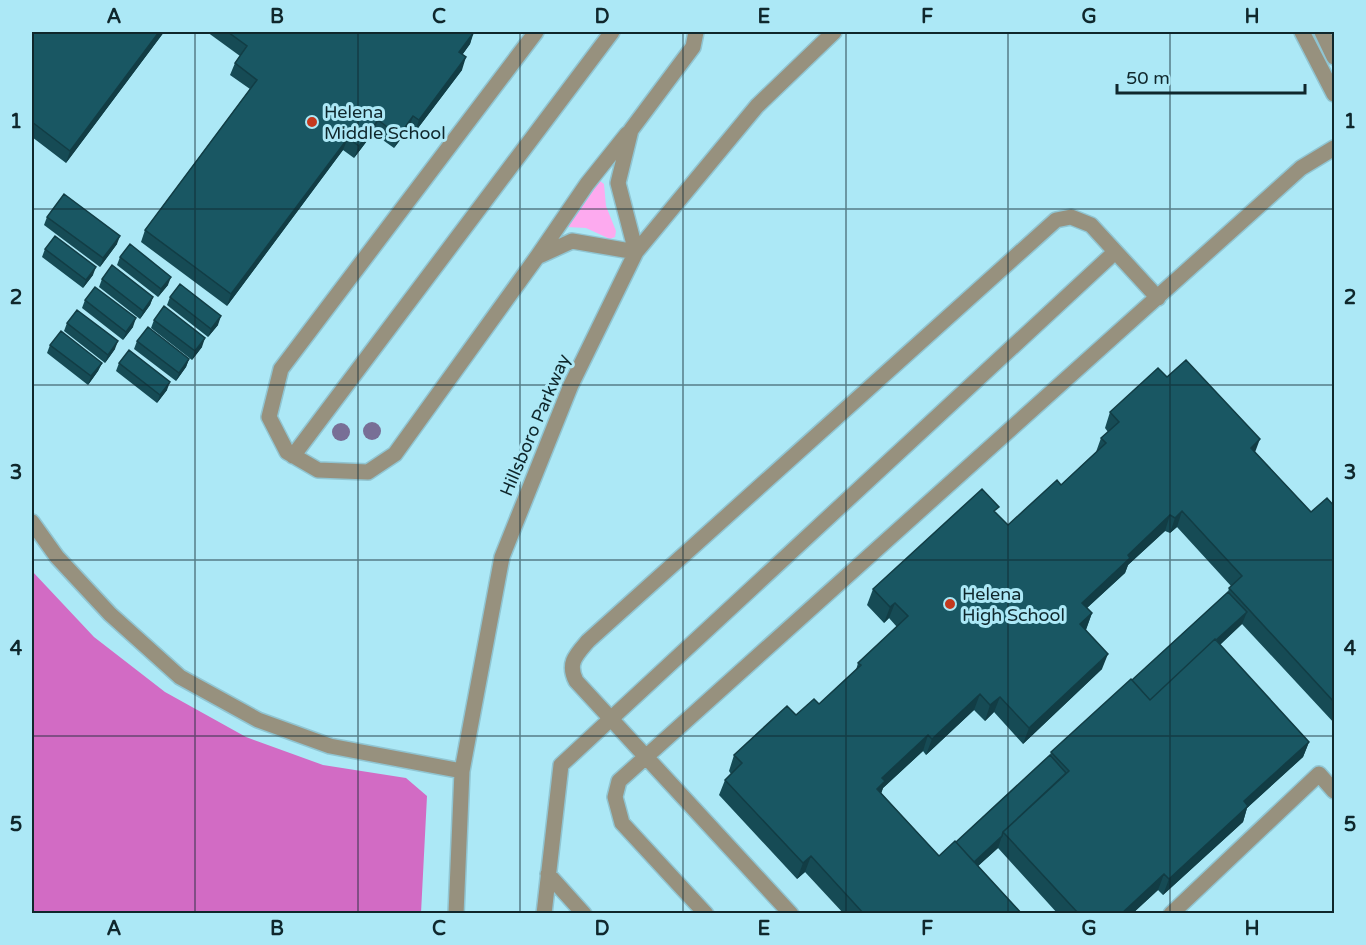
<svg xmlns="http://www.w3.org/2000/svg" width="1366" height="945" font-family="'Varela Round',sans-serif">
	<rect width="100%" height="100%" fill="#ace8f6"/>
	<path fill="#fdaaef" d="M600,181L604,184L606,206L616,231L615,237L610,239L586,228L567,227L597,182Z"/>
	<path fill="#d26bc4" d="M32,571L94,637L165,692L246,737L323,765L406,778L427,796L421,913H32Z"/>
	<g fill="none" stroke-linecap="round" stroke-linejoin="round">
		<g stroke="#90c5d2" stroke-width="18">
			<path id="minor" d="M536,32L281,369L269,417L287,452L318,470L368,472L395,454L537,257L572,241L636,252L618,183L631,130L693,47L696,32
				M1302,32L1334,94
				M1322,32L1334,57
				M537,257L587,184L627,134
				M293,456L612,32
				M32,522L57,557L110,614L180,677L258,720L330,746L462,771
				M548,874L584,914
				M456,914L462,771L502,557L571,385L636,252L757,106L834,32
				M544,914L561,765L1115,252
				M706,914L622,823L615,797L619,781L1301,168L1334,148
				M791,914L576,681C567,663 576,655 588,641L1056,220L1071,217L1091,225L1158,298
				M1171,914L1319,774L1334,791"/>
		</g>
		<use href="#minor" stroke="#97917e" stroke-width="15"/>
	</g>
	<g fill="#786f96">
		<circle cx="372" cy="431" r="9"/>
		<circle cx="341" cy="432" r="9"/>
	</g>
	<path fill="#164b55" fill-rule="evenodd" d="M32,32H164L66,163L32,137Z
		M207,32H473L470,44L462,55V70L415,132L409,128L394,148L373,133L354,158L343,150L227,306L141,242L145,230L250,89L230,75L235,63L240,56Z
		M47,217L117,244L100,267L44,225Z
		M45,249L93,275L83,288L42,257Z
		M120,257L168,285L158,297L117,265Z
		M102,279L153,297L150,305L140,319L99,287Z
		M170,297L218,325L208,337L167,305Z
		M85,300L133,327L123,340L82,308Z
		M154,320L202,347L192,360L151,328Z
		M67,323L115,349L105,363L64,331Z
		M137,341L189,359L186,367L176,381L134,349Z
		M50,345L102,363L98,371L88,385L47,353Z
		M119,363L167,390L157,403L116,371Z
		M1167,377L1255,452L1311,512L1335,507V724L1242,624L1220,645L1309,742L1303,757L1247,808L1243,822L1163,895L1158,890L1132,914H1058L998,848L978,866L1022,914H844L805,872L797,879L719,795L725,780L731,774L729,771L734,755L796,715L819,704L856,670L858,663L897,627L889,618L884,623L867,605L873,589L996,513L1008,525L1061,485L1096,452L1101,438L1108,432L1105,428L1110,412ZM1177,527L1231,586L1229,588L1228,592L1132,680L1051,752L1050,755L956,842L939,856L881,793L883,788L923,751L926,755L974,710L985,721L994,712L1023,744L1102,669L1086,630L1092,613L1087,608L1125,573L1128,565L1165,531L1170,533Z"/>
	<path fill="#123d45" d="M159,32H164L66,163L70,151Z
		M474,32L470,44L455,65L459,52Z
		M466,57L462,70L415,132L419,120Z
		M413,116L409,128L394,148L399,136Z
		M378,120L373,133L354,158L359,146Z
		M348,138L343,150L227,306L231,294Z
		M120,236L117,244L100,267L103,258Z
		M96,267L93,275L83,288L86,280Z
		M171,277L168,285L158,297L161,289Z
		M153,297L150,305L140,319L143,311Z
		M221,316L218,325L208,337L211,329Z
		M136,318L133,327L123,340L126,332Z
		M205,338L202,347L192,360L195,351Z
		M118,341L115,349L105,363L108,355Z
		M189,359L186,367L176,381L179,373Z
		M102,363L98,371L88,385L91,376Z
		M170,382L167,390L157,403L160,395Z
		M1260,439L1254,455L1251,448Z
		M1182,511L1177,527L1170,533L1175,518Z
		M1170,515L1165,531L1128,565L1125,573L1076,618L1082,603L1128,555Z
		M895,603L889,618L884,623L890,607Z
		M1247,612L1242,624L1144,715L1148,703Z
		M1092,613L1086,629L1075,640L1080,624Z
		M1108,654L1102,669L1023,744L1029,728Z
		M980,694L974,710L926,755L932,739Z
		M1000,697L994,712L985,721L990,705Z
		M928,735L923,751L883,788L880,797L877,789L882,778Z
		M1309,742L1303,757L1247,808L1243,822L1163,895L1169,879L1244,801Z
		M1002,836L998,848L967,876L972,864Z
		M811,856L805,872L797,879L803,863Z
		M1164,874L1158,890L1132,914H1121Z"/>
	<path fill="#195763" stroke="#123d45" stroke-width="1.5" d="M32,32H159L70,151L32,122Z
		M228,32H474L459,52L466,57L419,120L413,116L399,136L378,120L359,146L348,138L231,294L145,230L257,80L235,63L247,46Z
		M64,194L120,236L103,258L47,217Z
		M55,236L96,267L86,280L45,249Z
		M130,244L171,277L161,289L120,257Z
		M112,265L153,297L143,311L102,279Z
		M180,284L221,316L211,329L170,297Z
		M95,287L136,318L126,332L85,300Z
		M164,306L205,338L195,351L154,320Z
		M77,310L118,341L108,355L67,323Z
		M148,327L189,359L179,373L137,341Z
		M61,331L102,363L91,376L50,345Z
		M129,350L170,382L160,395L119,363Z
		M1186,360L1260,439L1251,448L1311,512L1327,498L1335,507V703L1229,588L1242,576L1182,511L1175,518L1170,515L1128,555L1130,558L1082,603L1092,613L1080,624L1108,654L1029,728L1000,697L990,705L980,694L932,739L928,735L882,778L885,781L877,789L939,856L955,841L1022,914H864L811,856L803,863L725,780L742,763L734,755L787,706L796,715L814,699L819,704L861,665L858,663L908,616L895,603L890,607L873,589L982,489L999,507L994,511L1008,525L1057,480L1061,485L1106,443L1101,438L1119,422L1110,412L1158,368L1167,377Z
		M1228,592L1247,612L1216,640L1215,639L1150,700L1132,680Z
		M1215,639L1309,742L1244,801L1248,806L1169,879L1164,874L1121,914H1079L1003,832L1069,771L1051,752L1131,679L1150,700Z
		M1050,755L1066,773L1003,832L1002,836L974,862L956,842Z"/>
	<path fill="none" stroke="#0f272c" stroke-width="1.5" stroke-opacity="0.55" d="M195,32V914M358,32V914M520,32V914M683,32V914M846,32V914M1008,32V914M1170,32V914M32,209H1334M32,385H1334M32,560H1334M32,736H1334"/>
	<g fill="#c4391e" stroke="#ace8f6" stroke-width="2">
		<circle cx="312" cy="122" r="6"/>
		<circle cx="950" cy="604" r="6"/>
	</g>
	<g text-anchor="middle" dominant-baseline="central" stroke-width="6" stroke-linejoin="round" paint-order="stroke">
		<g font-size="18" fill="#0f272c" stroke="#ace8f6" text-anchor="start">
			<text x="324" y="112">Helena<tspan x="324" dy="21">Middle School</tspan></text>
			<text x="962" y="594">Helena<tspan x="962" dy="21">High School</tspan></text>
		</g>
		<g font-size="18" fill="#0f272c" stroke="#ace8f6">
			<text transform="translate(535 425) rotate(-67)">Hillsboro Parkway</text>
		</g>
	</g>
	<rect width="1366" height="945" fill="none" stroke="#ace8f6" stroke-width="66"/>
	<path d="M1117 84v9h188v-9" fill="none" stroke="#0f272c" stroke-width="3"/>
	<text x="1126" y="84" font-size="18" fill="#0f272c" stroke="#ace8f6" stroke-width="4.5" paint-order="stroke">50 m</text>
	<rect x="33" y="33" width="1300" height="879" fill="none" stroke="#0f272c" stroke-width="2"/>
	<g font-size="20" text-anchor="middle" font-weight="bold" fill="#0f272c">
		<text x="114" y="23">A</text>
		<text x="277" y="23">B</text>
		<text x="439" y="23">C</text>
		<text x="602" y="23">D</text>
		<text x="764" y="23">E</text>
		<text x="927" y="23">F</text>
		<text x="1089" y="23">G</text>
		<text x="1252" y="23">H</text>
		<text x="16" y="128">1</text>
		<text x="1350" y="128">1</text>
		<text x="16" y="304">2</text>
		<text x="1350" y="304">2</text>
		<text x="16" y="479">3</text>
		<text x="1350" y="479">3</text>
		<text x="16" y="655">4</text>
		<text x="1350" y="655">4</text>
		<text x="16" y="831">5</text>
		<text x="1350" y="831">5</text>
		<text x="114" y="935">A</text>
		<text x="277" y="935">B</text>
		<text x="439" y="935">C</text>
		<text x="602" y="935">D</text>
		<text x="764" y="935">E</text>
		<text x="927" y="935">F</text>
		<text x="1089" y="935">G</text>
		<text x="1252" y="935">H</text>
	</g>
</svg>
